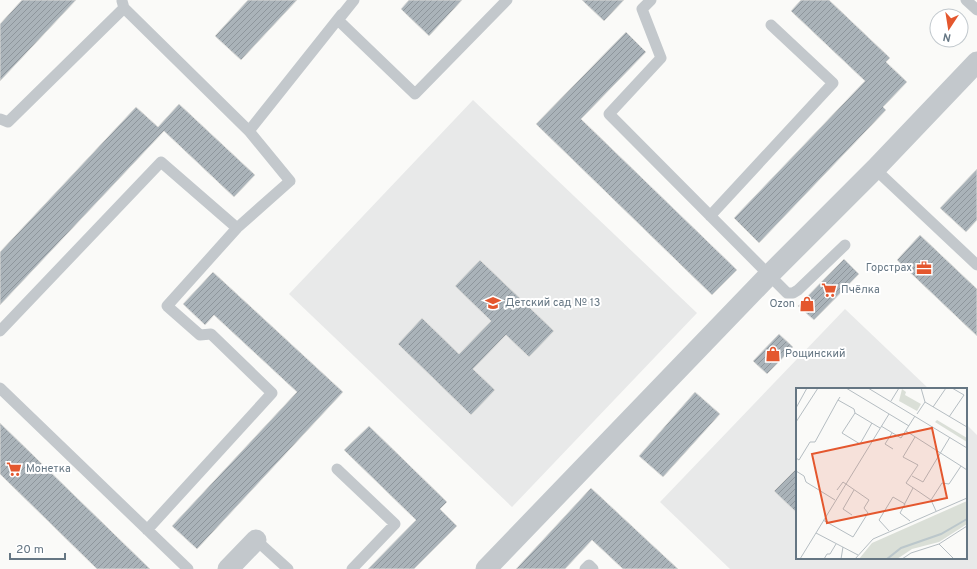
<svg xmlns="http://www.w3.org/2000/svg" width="977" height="569" font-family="Overpass,sans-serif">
	<defs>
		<pattern id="building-hatch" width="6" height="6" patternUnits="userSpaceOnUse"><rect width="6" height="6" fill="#aab3b9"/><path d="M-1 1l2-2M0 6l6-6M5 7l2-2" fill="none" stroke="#8e969c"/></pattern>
	</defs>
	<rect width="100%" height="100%" fill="#fafaf8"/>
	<path fill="#e8e9e9" d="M473,100L697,313L512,507L289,294Z
		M845,309L929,389H797V558H966V424L977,435V569H730L660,502Z"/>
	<path fill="url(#building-hatch)" stroke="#dcdcda" d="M22,0H76L0,81V24Z
		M248,0H297L241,60L215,36Z
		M409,0H462L429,36L401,9Z
		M582,0H624L604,21Z
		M801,0H829L890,58L886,62L907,82L883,107L886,110L759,243L734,218L865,81L791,11Z
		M626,32L646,52L581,119L737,270L712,295L536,124Z
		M179,104L255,175L234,197L164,131L0,305V252L136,107L158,127Z
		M977,169V220L966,232L940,208Z
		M920,235L977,289V336L897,260Z
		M844,259L859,274L814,320L798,306Z
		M480,260L554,331L529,357L506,335L473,369L495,390L471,415L398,344L422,318L459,354L491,321L455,286Z
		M213,272L343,392L197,549L172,526L297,392L214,315L205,325L183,304Z
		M779,334L793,347L767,374L753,361Z
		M695,392L720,414L663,477L639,456Z
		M0,423L150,569H97L0,474Z
		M369,426L447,502L440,509L457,526L414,569H368L416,520L344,450Z
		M797,468V513L774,491Z
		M591,488L678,569H623L592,540L565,569H516Z"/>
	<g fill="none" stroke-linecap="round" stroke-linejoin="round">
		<path stroke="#c3c8cc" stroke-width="11" d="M354,0L338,20L415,94L507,0
			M651,0L642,9L661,58L609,114L787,293H793L798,290L845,245
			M966,0L977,10
			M124,8L249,131L290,181L237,228L167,306L200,335L211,334L272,393L147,530
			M0,119L8,122L124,8L122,1
			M249,131L342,14
			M875,169L977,265
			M710,216L833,83L771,25
			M0,331L161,162L237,228
			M0,388L188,569
			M337,469L395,524L352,569
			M256,540L288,569
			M585,569L589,565L593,569"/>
		<path stroke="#c3c8cc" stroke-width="21" d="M228,569L256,540
			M486,569L769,275L875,169L977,62"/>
	</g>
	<defs>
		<g id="office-bare" transform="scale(1.2)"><path d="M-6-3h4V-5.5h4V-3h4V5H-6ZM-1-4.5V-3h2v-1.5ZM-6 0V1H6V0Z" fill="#e4572e" stroke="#fff" stroke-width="2.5" paint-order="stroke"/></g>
		<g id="supermarket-bare" transform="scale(1.2)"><path d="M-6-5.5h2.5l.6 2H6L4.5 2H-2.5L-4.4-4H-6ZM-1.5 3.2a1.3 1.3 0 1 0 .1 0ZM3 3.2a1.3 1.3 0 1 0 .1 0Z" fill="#e4572e" stroke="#fff" stroke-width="2.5" paint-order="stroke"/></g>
		<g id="school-bare" transform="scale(1.2)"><path d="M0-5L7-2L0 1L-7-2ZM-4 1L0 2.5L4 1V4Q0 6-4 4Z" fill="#e4572e" stroke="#fff" stroke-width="2.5" paint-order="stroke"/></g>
		<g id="shop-bare" transform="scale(1.2)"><path d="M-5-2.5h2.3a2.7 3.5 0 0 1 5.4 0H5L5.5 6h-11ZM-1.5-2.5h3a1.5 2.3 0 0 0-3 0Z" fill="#e4572e" stroke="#fff" stroke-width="2.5" paint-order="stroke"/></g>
	</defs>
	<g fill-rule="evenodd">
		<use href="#office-bare" x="924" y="268"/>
		<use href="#supermarket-bare" x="829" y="290"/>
		<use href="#school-bare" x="493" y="303"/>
		<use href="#shop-bare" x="807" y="304"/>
		<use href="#shop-bare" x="773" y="354"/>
		<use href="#supermarket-bare" x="14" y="469"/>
	</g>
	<g text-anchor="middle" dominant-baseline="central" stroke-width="4" stroke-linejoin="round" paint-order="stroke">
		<g font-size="11" fill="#657683" stroke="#fff" text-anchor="start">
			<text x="912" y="268" text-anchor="end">Горстрах</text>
			<text x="841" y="290">Пчёлка</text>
			<text x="505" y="303">Детский сад № 13</text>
			<text x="795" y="304" text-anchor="end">Ozon</text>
			<text x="785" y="354">Рощинский</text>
			<text x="26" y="469">Монетка</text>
		</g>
	</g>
	<g transform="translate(796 388)">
		<rect width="171" height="171" fill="#fafaf8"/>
		<path d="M106,1L110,4L109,7L125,16L121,23L103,13ZM141,32L171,50V54L139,34Z" fill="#dadfd7"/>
		<path d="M171,113V136L143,154L116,161L101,171H63L76,155Z" fill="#dadfd7"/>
		<path fill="none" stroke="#bbc7cb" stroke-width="2" d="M91,171L105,160L145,146L171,131"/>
		<path fill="none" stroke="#b5bdc2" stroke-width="1" d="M50,0L113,38M72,0L171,60M125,0L129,14M44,9L42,12L58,21L59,25L84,40M95,13L103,0M137,19L150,0M0,20L11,0M59,25L46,45L64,56L76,35M121,26L129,14L171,39M153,29L168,7L156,0M0,34L22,0M85,38L105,50L119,28M110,43L165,78M96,45L89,56L97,61M119,49L107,69L122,77L110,95L135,112M0,70L3,72L14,54H19L42,12M0,83L8,88L10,94L39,112M116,88L127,94L154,49M108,117L117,100M140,123L135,112L146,95L153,96L165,78L171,82M56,127L47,121L58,102M27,132L57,149L72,125L68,120L73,112L47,94L41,102M93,143L83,132L97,109L109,116L104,125L114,133M20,145L62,167M143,156L158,171M4,171L93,26M28,171L31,166H34L40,156M45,171L47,159M59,171L77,151L171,110M106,171L115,165L143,156L171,138"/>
		<path fill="#e4572e" fill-opacity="0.15" stroke="#e4572e" stroke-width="2" d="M136,40L151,110L31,135L16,66Z"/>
		<rect width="171" height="171" fill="none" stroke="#657683" stroke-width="2"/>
	</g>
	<g transform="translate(949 28) rotate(192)"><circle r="19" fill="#ffffff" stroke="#c1c8cd"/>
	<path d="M0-3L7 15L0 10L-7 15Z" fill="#e4572e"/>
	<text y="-6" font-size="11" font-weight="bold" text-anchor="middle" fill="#657683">N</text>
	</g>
	<path d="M10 553v6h55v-6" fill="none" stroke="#657683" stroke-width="2"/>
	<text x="16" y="553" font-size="12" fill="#657683" stroke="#ffffff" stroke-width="3" paint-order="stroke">20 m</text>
</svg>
